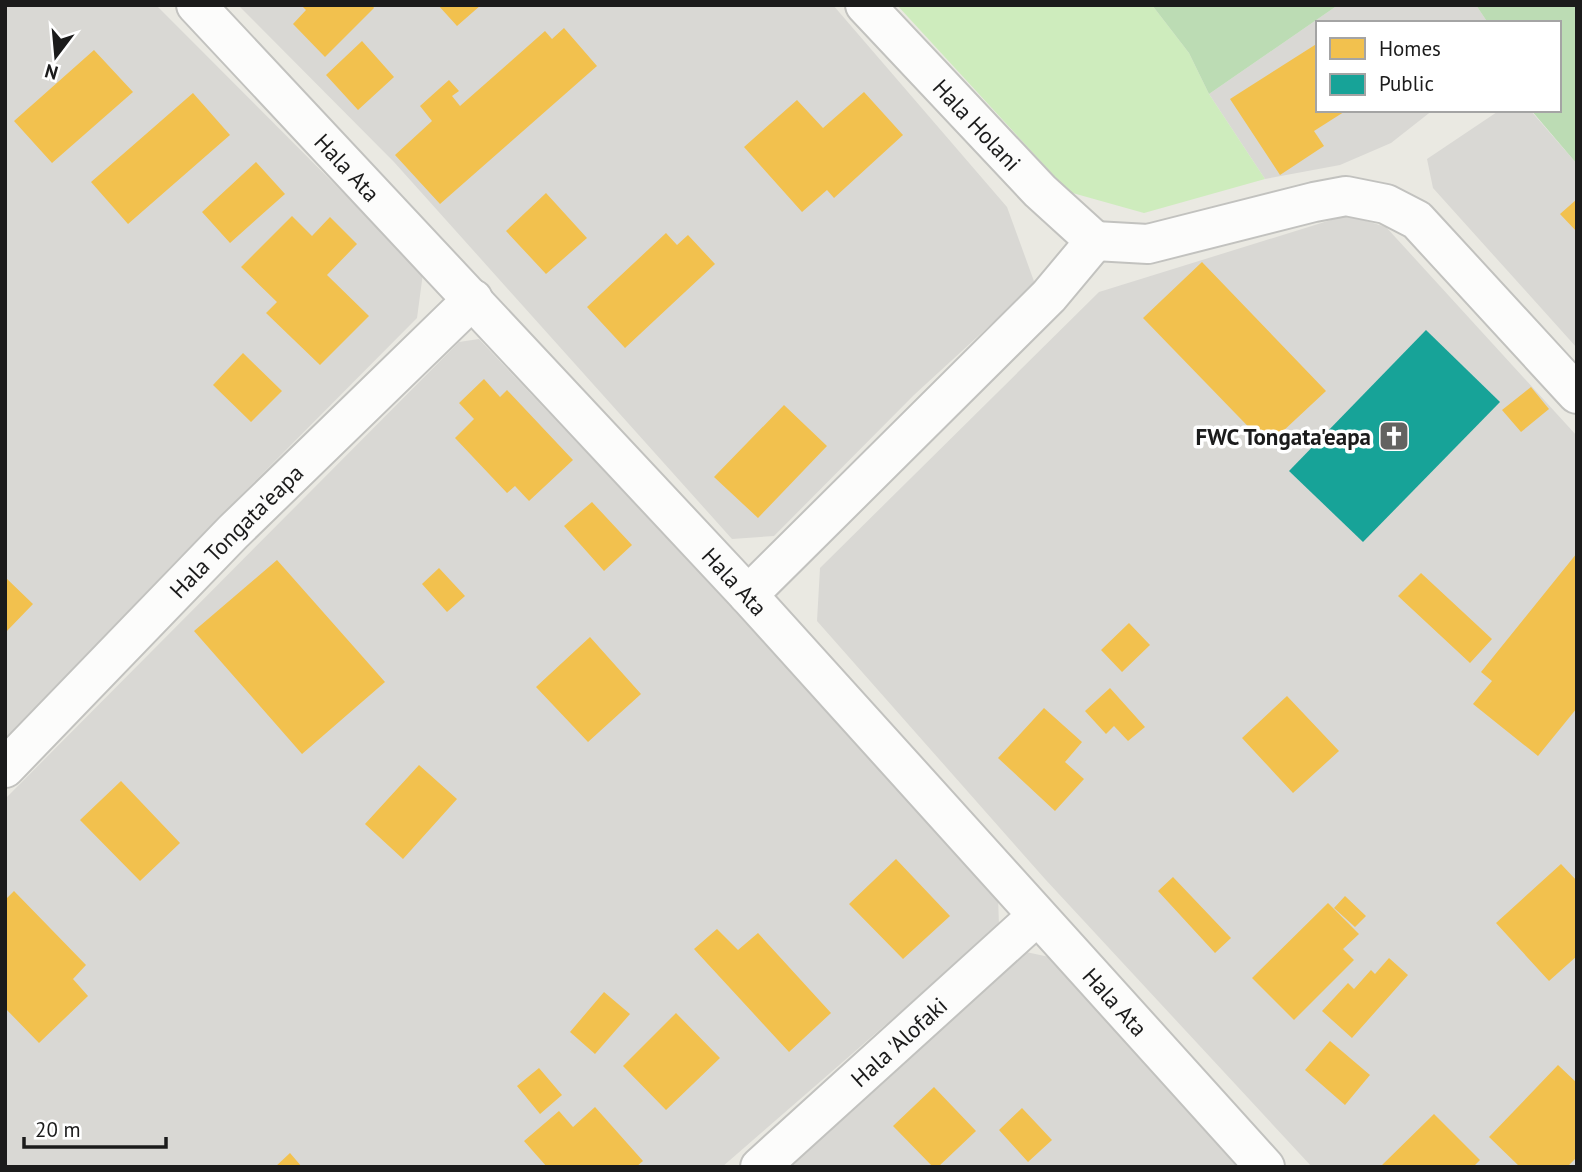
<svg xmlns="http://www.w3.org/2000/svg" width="1582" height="1172" font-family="'PT Sans',sans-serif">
	<rect width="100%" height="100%" fill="#eae9e2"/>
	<path fill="#d9d8d4" d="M5,5H156L423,273L417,318L174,563L5,740Z
		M238,5H833L1007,207L1035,284L914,395L774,536L732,539L394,162Z
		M1338,5H1476L1488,23H1318V110H1433L1391,143L1340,165L1265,179L1209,94Z
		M1500,110H1530L1577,164V348L1433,188L1427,159Z
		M1347,215L1386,227L1577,436V1167H1312L1045,879L817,621L820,568L1099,292Z
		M479,339L714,588L998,896L999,926L722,1167H5V799L459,342Z
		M1026,952L1054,958L1237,1167H788Z"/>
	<path fill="#ceecbd" d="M897,5H1152L1189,53L1209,94L1265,179L1144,213L1069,192Z"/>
	<path fill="#bcdcb4" d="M1152,5H1338L1209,94L1189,53Z
		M1476,5H1577V164L1531,110H1559V23H1488Z"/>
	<path fill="#f2c14e" d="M301,5H372L374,8L325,57L293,24L306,10Z
		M438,5H481L457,26Z
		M564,28L597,66L440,204L395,155L432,121L420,106L449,80L459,91L452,96L460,106L545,31L552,39Z
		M362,41L394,77L358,110L326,75Z
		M1318,43V110H1347L1314,131L1324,146L1280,175L1230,99Z
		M94,50L133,92L52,163L14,121Z
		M864,92L903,135L834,198L827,190L802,212L744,147L797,100L823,128Z
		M193,93L230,135L128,224L91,182Z
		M256,162L285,194L230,243L202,212Z
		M546,193L587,238L546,274L506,231Z
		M1577,199V232L1560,214Z
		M292,216L312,236L330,217L357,244L327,275L369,316L320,365L266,313L277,302L241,267Z
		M666,233L677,245L688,235L715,264L625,348L587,307Z
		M1202,262L1326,391L1267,446L1143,318Z
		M243,353L282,391L251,422L213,385Z
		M484,379L500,397L507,390L573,460L529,501L515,486L507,493L455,438L474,419L459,403Z
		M1531,387L1549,409L1521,432L1502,410Z
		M784,405L827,446L758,518L714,477Z
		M592,502L632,545L604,571L564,526Z
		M1577,553V708L1538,756L1473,704L1492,681L1481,672Z
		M277,560L385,682L302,754L194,631Z
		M439,568L465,596L447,612L422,584Z
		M1421,573L1492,639L1470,663L1398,596Z
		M5,577L33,604L5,633Z
		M1129,623L1150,645L1122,672L1101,650Z
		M590,637L641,694L588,742L536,687Z
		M1110,688L1145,727L1128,741L1114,726L1106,734L1085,711Z
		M1287,696L1339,751L1293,793L1242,738Z
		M1044,708L1082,742L1065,762L1084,779L1055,811L998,758Z
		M419,765L457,799L403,859L365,824Z
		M121,781L180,843L140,881L80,820Z
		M896,859L950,916L903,959L849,904Z
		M1561,864L1577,881V956L1549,981L1496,923Z
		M1173,877L1231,938L1215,953L1158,891Z
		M14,891L86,965L73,979L88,996L39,1043L5,1008V900Z
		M1345,896L1366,916L1355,927L1334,908Z
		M1328,903L1359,934L1343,949L1354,960L1294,1020L1252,978Z
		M717,929L738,950L758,933L831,1013L789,1052L694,949Z
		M1389,958L1408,975L1352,1038L1322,1011L1348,983L1354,989L1371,970L1375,974Z
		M604,992L630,1014L595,1054L570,1032Z
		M676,1013L720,1058L666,1110L623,1066Z
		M1330,1041L1370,1075L1345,1105L1305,1070Z
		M1558,1065L1577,1083V1157L1567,1167H1520L1489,1137Z
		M539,1068L562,1095L540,1114L517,1086Z
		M934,1087L976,1131L938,1167H933L893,1126Z
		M595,1107L643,1161L636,1167H547L524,1141L559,1111L573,1127Z
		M1022,1108L1052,1140L1028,1162L999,1130Z
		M1434,1114L1480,1160L1473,1167H1380Z
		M290,1153L302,1167H275Z"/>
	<path fill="#17a398" d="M1426,330L1500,402L1363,542L1289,471Z"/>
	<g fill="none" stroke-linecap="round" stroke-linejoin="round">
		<g stroke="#c2c2bf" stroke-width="42">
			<g id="minor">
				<path id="s1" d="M196,5L748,595L1265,1167"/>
				<path id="s2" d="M865,5L1040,191L1095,241"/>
				<path d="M1095,241L1148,244L1314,202L1346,196L1386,204L1417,220L1577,394"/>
				<path d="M748,595L1049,296L1095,241"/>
				<path id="s3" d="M5,768L233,532L473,299"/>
				<path id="s4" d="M760,1167L1037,916"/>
			</g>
		</g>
		<use href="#minor" stroke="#fcfcfb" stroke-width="38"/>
	</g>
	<defs>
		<g id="church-square" transform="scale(1.575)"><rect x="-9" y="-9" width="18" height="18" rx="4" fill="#636361" stroke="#fff"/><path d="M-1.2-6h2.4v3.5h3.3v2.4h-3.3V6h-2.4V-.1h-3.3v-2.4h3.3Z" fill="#fff"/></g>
	</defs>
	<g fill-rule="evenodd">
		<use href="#church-square" x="1394" y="436"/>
	</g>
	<g text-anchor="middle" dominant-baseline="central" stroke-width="7" stroke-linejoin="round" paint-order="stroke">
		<g font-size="23" fill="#1b1b1b" stroke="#fff">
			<text stroke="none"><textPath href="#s2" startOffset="164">Hala Holani</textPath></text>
			<text stroke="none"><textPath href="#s1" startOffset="222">Hala Ata</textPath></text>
			<text stroke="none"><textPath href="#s3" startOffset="331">Hala Tongata'eapa</textPath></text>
			<text stroke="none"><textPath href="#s1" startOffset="789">Hala Ata</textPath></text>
			<text stroke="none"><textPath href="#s1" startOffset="1356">Hala Ata</textPath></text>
			<text stroke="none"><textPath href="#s4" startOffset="187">Hala 'Alofaki</textPath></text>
		</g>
		<g font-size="23" font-weight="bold" fill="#1b1b1b" stroke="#fff" text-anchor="end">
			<text x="1371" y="436">FWC Tongata'eapa</text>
		</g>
	</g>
	<rect width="1582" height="1172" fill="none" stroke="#1b1b1b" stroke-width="14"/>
	<rect x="1316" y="21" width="245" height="91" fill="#ffffff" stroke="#a4a4a4" stroke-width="2"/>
	<rect x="1330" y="38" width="35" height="21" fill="#f2c14e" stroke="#a4a4a4" stroke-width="2"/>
	<text x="1379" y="56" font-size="21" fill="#1b1b1b">Homes</text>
	<rect x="1330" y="74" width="35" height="21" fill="#17a398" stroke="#a4a4a4" stroke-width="2"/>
	<text x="1379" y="91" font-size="21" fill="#1b1b1b">Public</text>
	<g transform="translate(56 56) rotate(196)" stroke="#ffffff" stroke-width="5" paint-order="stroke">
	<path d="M0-5L12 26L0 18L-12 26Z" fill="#1b1b1b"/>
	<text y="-10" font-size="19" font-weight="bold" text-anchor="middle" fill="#1b1b1b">N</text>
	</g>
	<path d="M24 1137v10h142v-10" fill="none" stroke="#1b1b1b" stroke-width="3.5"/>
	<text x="35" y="1137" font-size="21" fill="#1b1b1b" stroke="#ffffff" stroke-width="5" paint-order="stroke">20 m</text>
</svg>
